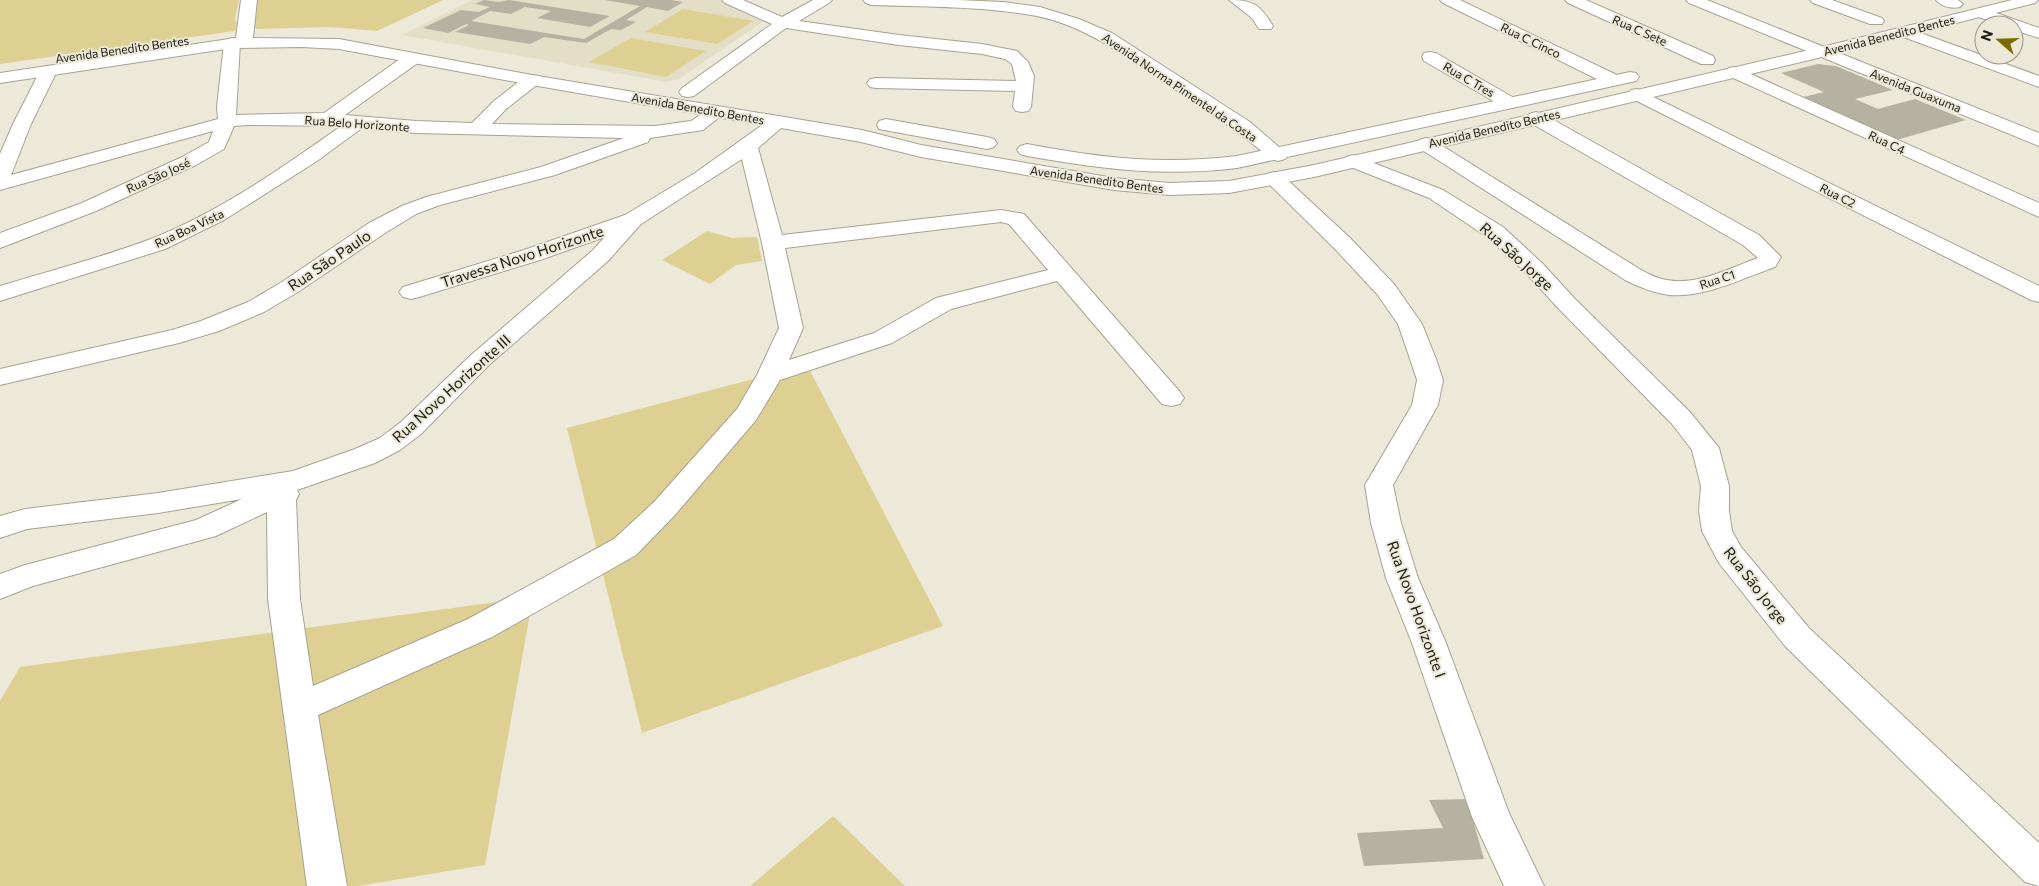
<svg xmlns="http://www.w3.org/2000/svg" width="2039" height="886" font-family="Commissioner,sans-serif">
	<rect width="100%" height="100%" fill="#ede9d8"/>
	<path fill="#e3dec6" d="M472,0H722L764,21L679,79L667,82L402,35Z"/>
	<path fill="#ddd092" d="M0,0H239L235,19L237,24L235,31L0,64Z
		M257,0H443L377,31L330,27L257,29L252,26Z
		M683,9L753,21L717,44L645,32Z
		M631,38L706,51L666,77L589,62Z
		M707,231L732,238L757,237L762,261L736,265L710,284L662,260Z
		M807,365L943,626L642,733L567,428Z
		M533,597L485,865L358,886H0V701L20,667Z
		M833,816L905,886H750Z"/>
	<path fill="#b5b2a2" d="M484,0L499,2L509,0L610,16L590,27L537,18L551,11L525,7L511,14L490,11L471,21L584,39L640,6L605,0H671L683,2L668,11L647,7L626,20L636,22L621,30L611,29L586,43L544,37L530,44L455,32L469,25L466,24L448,33L423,28L461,10L479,12L490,7L475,4Z
		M1818,64L1836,66L1893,90L1855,99L1878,109L1915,99L1966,120L1893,141L1799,98L1824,92L1781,73Z
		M1467,799L1484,859L1364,866L1357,833L1443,828L1429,800Z"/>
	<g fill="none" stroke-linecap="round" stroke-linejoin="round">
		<g stroke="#a6a292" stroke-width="2">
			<path id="minor" d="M722,0H743L782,17L813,0H832L829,3L799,21L899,35L982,44L1017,51L1028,62L1034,76L1031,107L1028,111L1022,112L1016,111L1013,107L1015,91L876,88L870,87L867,83L870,79L876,78L1016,81L1012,64L1005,59L982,54L899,45L786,28L694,96L688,97L682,96L679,92L682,88L772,24L725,3Z
				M863,0H958L1003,2L1040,7L1079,19L1112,33L1250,122L1288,155L1285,159L1278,161L1271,159C1237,130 1201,106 1164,82C1124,55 1085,26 1037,16C983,6 926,7 871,5L866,3Z
				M1229,0C1254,0 1260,5 1273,26L1271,29H1259L1252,18Z
				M1440,0H1460L1619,76L1622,80L1619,84L1613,85L1607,84L1443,3Z
				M1565,0H1586L1713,56L1715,60L1713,64H1701L1568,3Z
				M1686,0H1707L2039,133V146L1689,3Z
				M1810,0H1832L1882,18L1884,21L1882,24H1870L1813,3Z
				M1936,0H1958L1963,4L1960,7C1953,9 1941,7 1936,0Z
				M1982,8L2039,28V38L2014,30V25H2001L1976,16L1974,13L1976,10Z
				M1904,27L2039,76V87L1898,35L1896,32L1898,29Z
				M232,38L238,40L240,43L236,115L324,113L407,54H419L421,58L419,62L345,115L416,121L472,123L494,101L526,76L532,75L538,76L541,80L538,84L506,109L492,124L655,126L691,121L711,108L717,107L723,108L726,112L703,130L650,138L648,142L555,175L440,205L416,214L385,233L298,292L264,312L219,331L179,343L0,385V369L172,330L201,321L248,302L282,282L369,223L402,206L426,197L541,167L624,138L416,133L362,128L317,161L224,220L165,249L0,301V286C49,271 100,258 148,240C216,214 282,168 341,126L247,125L234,126L224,149L196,165L96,211L0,248V233L82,203L182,157L209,142L213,131L0,190V154L13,124L42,67L48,66L54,67L57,71L31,124L11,175L218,119L217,107L224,43L226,40Z
				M1430,52L1436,53L1514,98L1517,102L1514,106L1508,107L1502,106L1424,61L1422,57L1424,53Z
				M1735,67L2039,203V217L1729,76L1726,72L1729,68Z
				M1637,89L2039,286V302L2031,300L1631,98L1628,94L1631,90Z
				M1536,112L1543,114L1759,235L1781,257L1775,267C1743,278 1705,298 1669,295C1654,293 1639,287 1625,280L1419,148L1416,144L1419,140L1426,138L1433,140L1641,270C1649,274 1658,279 1667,280C1697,286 1730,268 1758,258L1743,245L1529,122L1527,118L1529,114Z
				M779,116L786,118L788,122L758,148L782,235L1001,210L1024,214L1180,392L1184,398L1180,404L1171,406L1162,404L1057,281L951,309L892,343L780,380L756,420L674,516L636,555L492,637L318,715L347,886H307L268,599L267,512L216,536L33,586L0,599V574L25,565L196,520L242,499L158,513L27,529L0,538V516L25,509L158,493L293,471L355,449L380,438L401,422L471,355L592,251L605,237L540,260L419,297L411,299L403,297L399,292L403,287L524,250L625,215L695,173L772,118ZM742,159L762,243L779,328L757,375L737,409L654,502L614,539L468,619L313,686L300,599L296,500L299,494L297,490L375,463L400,450L421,434L489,365L608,261L641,224ZM1001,222L1009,224L1048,270L936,298L874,333L789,360L803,328L785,248Z
				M1353,155L1443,190L1503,227L1542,263L1575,299L1690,412L1719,448L1729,486V511L1732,531L1741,547L1809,628L2039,843V886L2025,882L1785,646L1719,563L1702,531L1699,511L1701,486L1692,450L1672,424L1559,309L1526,273L1487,237L1429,198L1346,165L1343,161L1346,157Z
				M1274,172L1281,174L1350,238L1394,284L1422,324L1436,359L1443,380L1438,405L1393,485L1401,523L1418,578L1446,643L1509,813L1544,886H1504L1472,817L1412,643L1386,578L1371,523L1365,485L1412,405L1417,380L1410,359L1398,324L1377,294L1334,248L1267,182L1264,178L1267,174Z"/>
		</g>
		<g stroke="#a6a292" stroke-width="2">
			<path id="tertiary" d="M241,0H257L253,38L339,39L532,75L862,130L921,145L1114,178L1170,183L1229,181L1314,165L1822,47L2012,0H2038L2035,3L1822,57L1314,177L1229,193L1170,195L1114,190L921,157L861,142L532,85L339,49L302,47L232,48L0,83V73L236,38Z
				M1630,72L1636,73L1639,77L1636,81L1237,168C1162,177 1101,169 1027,156L1020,154L1017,150L1020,146L1027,144C1100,158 1162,165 1237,156Z
				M886,119L987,137L994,139L997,143L994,147L987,149L879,129L877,125L879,121Z"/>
		</g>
		<use href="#minor" fill="#fff" fill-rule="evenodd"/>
		<use href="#tertiary" fill="#fff" fill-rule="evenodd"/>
	</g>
	<g text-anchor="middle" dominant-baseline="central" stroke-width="4" stroke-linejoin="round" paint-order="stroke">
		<g font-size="12" fill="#1b1a14" stroke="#ede9d8">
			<text transform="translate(1640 30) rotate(24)">Rua C Sete</text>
			<text transform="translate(1889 35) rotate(-14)">Avenida Benedito Bentes</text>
			<text transform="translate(1531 40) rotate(26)">Rua C Cinco</text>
			<text transform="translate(122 49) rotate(-8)">Avenida Benedito Bentes</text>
			<text transform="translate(1469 79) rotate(30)">Rua C Tres</text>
			<text transform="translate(1180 87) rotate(34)">Avenida Norma Pimentel da Costa</text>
			<text transform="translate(1916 90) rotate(22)">Avenida Guaxuma</text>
			<text transform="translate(698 108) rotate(10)">Avenida Benedito Bentes</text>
			<text transform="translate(357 123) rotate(4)">Rua Belo Horizonte</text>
			<text transform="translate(1494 128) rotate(-13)">Avenida Benedito Bentes</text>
			<text transform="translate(1887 142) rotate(25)">Rua C4</text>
			<text transform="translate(158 175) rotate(-24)">Rua São José</text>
			<text transform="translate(1097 179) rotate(8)">Avenida Benedito Bentes</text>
			<text transform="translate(1838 195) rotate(27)">Rua C2</text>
			<text transform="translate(189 228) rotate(-25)">Rua Boa Vista</text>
			<text transform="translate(1717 279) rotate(-18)">Rua C1</text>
		</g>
		<g font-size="15" fill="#1b1a14" stroke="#ede9d8">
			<text transform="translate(522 256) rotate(-18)">Travessa Novo Horizonte</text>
			<text transform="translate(1517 256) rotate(42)">Rua São Jorge</text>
			<text transform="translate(329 260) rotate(-34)">Rua São Paulo</text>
			<text transform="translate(451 388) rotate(-42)">Rua Novo Horizonte III</text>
			<text transform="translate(1756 585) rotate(52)">Rua São Jorge</text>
			<text transform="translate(1417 609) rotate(70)">Rua Novo Horizonte I</text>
		</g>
	</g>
	<g transform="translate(1999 40) rotate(290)"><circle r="24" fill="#ede9d8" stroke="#99968a"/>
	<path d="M0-4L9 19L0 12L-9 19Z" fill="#7c6a02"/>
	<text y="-8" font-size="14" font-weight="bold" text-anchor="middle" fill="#1b1a14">N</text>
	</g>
</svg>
